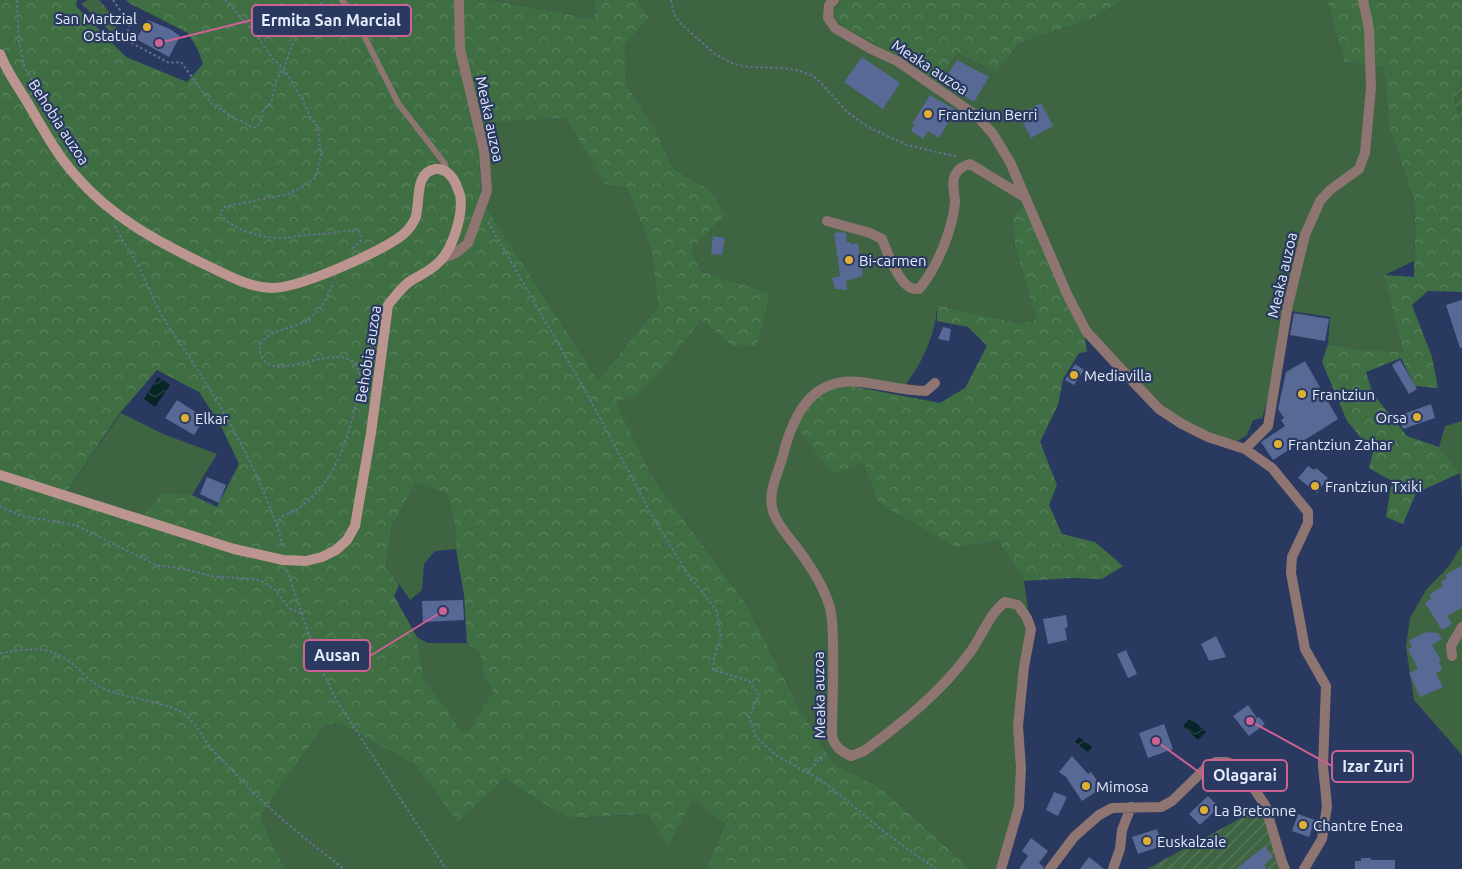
<svg xmlns="http://www.w3.org/2000/svg" width="1462" height="869" font-family="Ubuntu,sans-serif">
	<defs>
		<pattern id="forest-crowns" width="20" height="18" patternUnits="userSpaceOnUse" patternTransform="scale(1.25)"><rect width="20" height="18" fill="#3f6e43"/><path d="M2 6a3 3 0 1 1 6 0M12 15a3 3 0 1 1 6 0" fill="none" stroke="#5b835f"/></pattern>
		<pattern id="park-crowns" width="20" height="18" patternUnits="userSpaceOnUse" patternTransform="scale(1.25)"><rect width="20" height="18" fill="#3f6442"/><path d="M2 6a3 3 0 1 1 6 0M12 15a3 3 0 1 1 6 0" fill="none" stroke="#5b7a5e"/></pattern>
		<pattern id="garden-furrows" width="10" height="10" patternUnits="userSpaceOnUse" patternTransform="scale(1.25)"><rect width="10" height="10" fill="#3f6442"/><path d="M-1 1l2-2M0 10L10 0M9 11l2-2" fill="none" stroke="#5b7a5e"/></pattern>
		<pattern id="water-waves" width="16" height="10" patternUnits="userSpaceOnUse" patternTransform="scale(1.25)"><rect width="16" height="10" fill="#072427"/><path d="M0 5q4-4 8 0t8 0" fill="none" stroke="#2b4447"/></pattern>
	</defs>
	<rect width="100%" height="100%" fill="#2a3960"/>
	<path fill="#3f6442" d="M490,0H595L594,19Z
		M637,0H843L849,30L876,44L957,53L996,72L1020,43L1089,20L1124,0H1327L1344,62L1384,68L1389,127L1415,203L1414,261L1385,275L1403,353L1361,350L1328,344L1330,317L1284,310L1270,392L1262,418L1253,420L1247,435L1238,441L1209,434L1182,421L1161,405L1089,331L1029,199L1012,217L1015,247L1036,320L1017,323L937,305C936,335 922,363 904,387L844,377L823,384L865,463L956,547L998,541L1024,581L1031,629L1018,726L1019,807L1001,869H970L937,838L878,786L834,764L800,710L747,605L652,476L615,401L636,395L701,320L731,345L770,293L700,271L692,248L710,190L673,168L656,131L627,86L625,45L649,18Z
		M566,118L604,183L627,188L651,249L658,307L598,380L481,199L477,122Z
		M121,413L163,434L217,454L192,495H178L141,519L64,496Z
		M1462,421V497L1460,473L1439,447L1445,426Z
		M416,484L447,494L455,526L456,549L435,551L424,564L422,590L410,600L386,565L392,525Z
		M1462,545V755L1414,700L1406,647L1410,618L1426,590L1449,566Z
		M417,637L428,643H467L480,654L483,676L493,691L468,733L460,731L450,713L424,679Z
		M339,723L414,764L458,823L504,779L567,818L648,814L668,846L693,798L725,824L706,869H285L260,817L324,725Z"/>
	<path fill="url(#forest-crowns)" fill-rule="evenodd" d="M0,0H77L76,6L126,57L187,82L203,64L198,50L188,33L129,3L126,0H490L594,19L595,0H637L649,18L625,45L627,86L656,131L673,168L710,190L725,215L692,248L700,271L770,293L757,345H731L701,320L653,380L636,395L616,402L652,476L747,605L800,710L834,764L878,786L937,838L970,869H706L725,824L693,799L668,847L648,814L567,818L504,779L458,823L414,764L339,723L324,725L260,817L285,869H0ZM566,118L604,184L627,188L651,249L658,307L598,380L481,199L478,123ZM157,370L199,392L219,422L239,464L217,507L192,495L162,493L141,519L64,496L120,413ZM416,484L447,494L455,526L456,549L464,595L467,643L480,654L483,676L493,691L468,732L460,731L450,713L424,679L417,637L394,596L399,585L386,565L392,525Z
		M843,0H1124L1089,20L1020,43L996,72L957,53L937,82L876,44L849,30L831,15Z
		M1327,0H1462V80L1454,97L1462,128V292L1428,291L1412,305L1432,357L1438,388L1415,386L1401,358L1366,372L1373,394L1407,436L1439,447L1460,473L1416,493L1403,524L1386,517L1392,481L1369,468L1373,452L1347,421L1322,362L1328,344L1361,350L1403,352L1384,275L1414,277L1415,203L1389,127L1384,68L1344,62Z
		M1023,205L1084,332L1087,352L1079,353L1063,379L1058,405L1040,442L1057,485L1049,505L1062,534L1095,542L1123,566L1102,579L1072,578L1024,581L998,541L956,547L879,503L864,463L832,474L796,425L812,400L828,389L846,385L940,403L965,388L987,346L968,327L937,321V305L1017,323L1036,320L1015,247L1012,217Z"/>
	<path fill="url(#park-crowns)" d="M87,0H99L119,23L112,33L82,4Z"/>
	<path fill="url(#garden-furrows)" d="M1462,80V128L1454,97Z
		M1265,805L1285,869H1147Z"/>
	<path fill="url(#water-waves)" d="M158,377L170,385L155,407L144,399Z
		M1190,718L1206,732L1198,740L1183,726Z
		M1079,737L1092,747L1088,752L1075,742Z"/>
	<path fill="#576994" d="M148,20L170,29L180,36L169,57L136,39Z
		M862,57L900,83L883,109L844,82Z
		M957,60L989,77L974,102L964,96L963,98L952,90L958,80L948,74Z
		M930,95L956,110L939,138L928,131L923,139L911,131L914,125L912,124Z
		M1041,103L1053,126L1031,138L1019,115Z
		M841,232L846,233L847,242H850L851,244L858,243L863,276L846,281L847,290L835,289L832,278L840,276L834,233Z
		M713,236L725,238L722,255L711,254Z
		M1462,300V348H1460L1446,305Z
		M1294,313L1329,319L1325,341L1290,335Z
		M943,327L951,329L949,341L938,339Z
		M1400,360L1417,389L1409,394L1392,365Z
		M1305,361L1338,419L1273,460L1261,442L1285,426L1281,420L1284,418L1278,409L1286,372Z
		M1075,364L1084,370L1074,385L1065,380Z
		M177,400L205,418L194,435L165,418Z
		M1431,404L1435,418L1403,429L1398,416Z
		M1308,466L1314,470L1316,468L1328,478L1317,493L1298,478Z
		M207,477L226,485L219,503L200,494Z
		M1462,566V608L1447,616L1452,624L1442,630L1425,603L1431,599L1429,595L1443,586L1441,582L1447,578L1445,575Z
		M463,600L464,620L423,622L422,601Z
		M1066,615L1068,627L1065,628L1067,640L1048,644L1043,619Z
		M1427,632L1438,633L1442,639L1432,645L1441,661L1439,662L1442,670L1436,673L1443,687L1420,697L1409,673L1418,669L1408,649L1412,647L1409,640Z
		M1216,636L1226,657L1209,661L1201,644Z
		M1126,650L1137,674L1128,678L1117,654Z
		M1248,705L1257,718L1259,717L1265,724L1249,736L1233,716Z
		M1164,724L1173,749L1148,758L1139,733Z
		M1072,756L1088,774L1091,772L1102,788L1082,801L1066,777L1059,772Z
		M1054,792L1067,797L1058,816L1046,810Z
		M1208,796L1219,807L1200,825L1189,814Z
		M1298,814L1315,820L1309,837L1292,831Z
		M1157,829L1162,846L1138,854L1132,837Z
		M1031,838L1048,851L1039,863L1044,867L1043,869H1019L1028,856L1022,851Z
		M1265,846L1273,857L1264,865L1267,869H1236Z
		M1089,857L1104,869H1080Z
		M1361,858H1371V860H1395V869H1355V861H1361Z"/>
	<g fill="none" stroke-linecap="round" stroke-linejoin="round">
		<path stroke="#657191" stroke-width="2" stroke-dasharray="2.5 2.5" stroke-linecap="butt" d="M17,0L19,41L24,66L35,85L77,142L87,171
			M113,0L130,24L127,34L130,42L169,63L181,62L211,103L239,121C246,121 248,127 254,128L261,123L263,110L271,103L277,79L284,69L292,45L307,21L324,0
			M225,0L254,32L273,59L284,69L302,99L310,116L318,127L321,157L315,178L302,187L288,194L224,207L220,213C231,231 265,239 287,238C293,237 300,235 306,235C315,234 325,234 334,233C343,232 351,228 360,232L361,240L350,251
			M671,0L674,14L681,24L715,54L734,64L750,67L783,68L800,71L813,76L821,83L846,111L868,127L907,145L958,157
			M488,222L586,392L655,521L689,576L717,611L721,637L714,658L713,670L749,681L759,695L749,717L756,737L777,756L824,782L892,838L936,869
			M115,226C122,240 131,252 138,266C148,285 155,305 167,324C205,380 241,435 266,498C273,515 281,531 282,549
			M0,506L12,512L26,517L60,522L78,526L156,565L184,569L212,576L260,580L275,590L290,609L302,614
			M277,525C280,515 286,515 294,511C302,507 311,499 317,492C340,467 350,430 357,398C358,393 360,388 361,383C361,379 360,373 358,369C345,339 290,376 268,364C264,361 261,356 260,352C255,331 297,329 309,319C322,309 328,296 334,282
			M287,570L320,667L337,701L446,869
			M0,653C30,649 50,644 75,666C84,674 93,684 105,689C129,700 157,699 181,712C197,722 204,742 217,755C231,769 244,783 257,796C284,822 314,846 344,869
			M807,773L827,751"/>
		<path stroke="#8e7572" stroke-width="6" d="M342,0L354,16L398,103L445,164L446,171"/>
		<path stroke="#8e7572" stroke-width="10" d="M834,0L829,5L828,18L835,28L871,49L897,61L977,116L993,134L1010,162L1067,294L1086,331L1121,369L1159,409L1182,424L1208,437L1245,449
			M827,221L870,233L882,239C887,252 898,282 911,288C914,289 917,289 919,289C937,268 952,231 955,203C955,194 951,182 955,175C959,168 963,166 970,164L1026,198
			M444,258L456,253L468,243L487,191L484,150L460,49L459,0
			M935,383L926,391C903,391 881,384 859,382C811,377 793,416 783,455C778,475 766,493 774,514C779,527 789,537 797,548C809,564 825,589 830,608C833,620 833,634 833,646C834,677 832,707 832,737C836,748 841,751 851,756L864,751C902,723 940,693 968,655C982,638 987,616 1005,602L1018,605L1027,618L1031,629L1024,667L1018,726L1021,768L1019,807L1001,869
			M1452,656L1451,646L1462,627
			M1050,869L1074,837L1099,815L1112,808L1161,807L1172,801L1208,766L1216,762H1227L1240,768L1265,805L1282,862L1285,869
			M1113,869L1120,849L1122,830L1131,807
			M1304,869L1322,839L1327,806L1323,766L1326,686L1305,649L1291,573L1292,557L1308,523V512L1272,468L1245,449L1268,426L1288,305L1305,235L1320,201L1330,190L1359,169L1365,153L1371,88L1369,29L1363,0"/>
		<path stroke="#bc9490" stroke-width="10" d="M0,54C7,72 19,88 29,105C43,129 57,155 76,176C111,217 158,242 206,265C226,274 249,288 272,288C300,288 372,255 397,239C405,234 411,227 415,219C421,205 413,172 436,169C446,168 452,176 456,184C457,188 459,191 460,195C464,214 452,251 438,263C430,271 418,276 409,282C400,289 395,297 388,305L371,433L355,526L347,540L336,550L322,557L306,561L283,560L234,549L0,475"/>
	</g>
	<g fill="#e0b034" stroke="#2a3960" stroke-width="2">
		<circle cx="147" cy="27" r="5"/>
		<circle cx="928" cy="114" r="5"/>
		<circle cx="849" cy="260" r="5"/>
		<circle cx="1074" cy="375" r="5"/>
		<circle cx="1302" cy="394" r="5"/>
		<circle cx="1417" cy="417" r="5"/>
		<circle cx="185" cy="418" r="5"/>
		<circle cx="1278" cy="444" r="5"/>
		<circle cx="1315" cy="486" r="5"/>
		<circle cx="1086" cy="786" r="5"/>
		<circle cx="1204" cy="810" r="5"/>
		<circle cx="1303" cy="825" r="5"/>
		<circle cx="1147" cy="841" r="5"/>
	</g>
	<g text-anchor="middle" dominant-baseline="central" stroke-width="4.5" stroke-linejoin="round" paint-order="stroke">
		<g font-size="15" fill="#e4ebfa" stroke="#2a3960" text-anchor="start">
			<text x="137" y="18" text-anchor="end">San Martzial<tspan x="137" dy="17">Ostatua</tspan></text>
			<text x="938" y="114">Frantziun Berri</text>
			<text x="859" y="260">Bi-carmen</text>
			<text x="1084" y="375">Mediavilla</text>
			<text x="1312" y="394">Frantziun</text>
			<text x="1407" y="417" text-anchor="end">Orsa</text>
			<text x="195" y="418">Elkar</text>
			<text x="1288" y="444">Frantziun Zahar</text>
			<text x="1325" y="486">Frantziun Txiki</text>
			<text x="1096" y="786">Mimosa</text>
			<text x="1214" y="810">La Bretonne</text>
			<text x="1313" y="825">Chantre Enea</text>
			<text x="1157" y="841">Euskalzale</text>
		</g>
		<g font-size="15" fill="#e4ebfa" stroke="#2a3960">
			<text transform="translate(930 67) rotate(33)">Meaka auzoa</text>
			<text transform="translate(490 119) rotate(78)">Meaka auzoa</text>
			<text transform="translate(59 122) rotate(57)">Behobia auzoa</text>
			<text transform="translate(1282 275) rotate(-77)">Meaka auzoa</text>
			<text transform="translate(368 354) rotate(-81)">Behobia auzoa</text>
			<text transform="translate(819 695) rotate(-91)">Meaka auzoa</text>
		</g>
	</g>
	<path fill="none" stroke="#ce6293" stroke-width="2" d="M159 43L252 20M443 611L370 656M1250 721L1332 766M1156 741L1203 775"/>
	<g fill="#ce6293" stroke="#2a3960" stroke-width="2">
		<circle cx="159" cy="43" r="5"/>
		<circle cx="443" cy="611" r="5"/>
		<circle cx="1250" cy="721" r="5"/>
		<circle cx="1156" cy="741" r="5"/>
	</g>
	<g fill="#2a3960" stroke="#ce6293" stroke-width="2">
		<rect x="252" y="5" width="159" height="31" rx="5"/>
		<rect x="304" y="640" width="66" height="31" rx="5"/>
		<rect x="1332" y="751" width="81" height="31" rx="5"/>
		<rect x="1203" y="760" width="84" height="31" rx="5"/>
	</g>
	<g font-size="16" text-anchor="middle" font-weight="bold" fill="#e4ebfa">
		<text x="331" y="26">Ermita San Marcial</text>
		<text x="337" y="661">Ausan</text>
		<text x="1373" y="772">Izar Zuri</text>
		<text x="1245" y="781">Olagarai</text>
	</g>
</svg>
